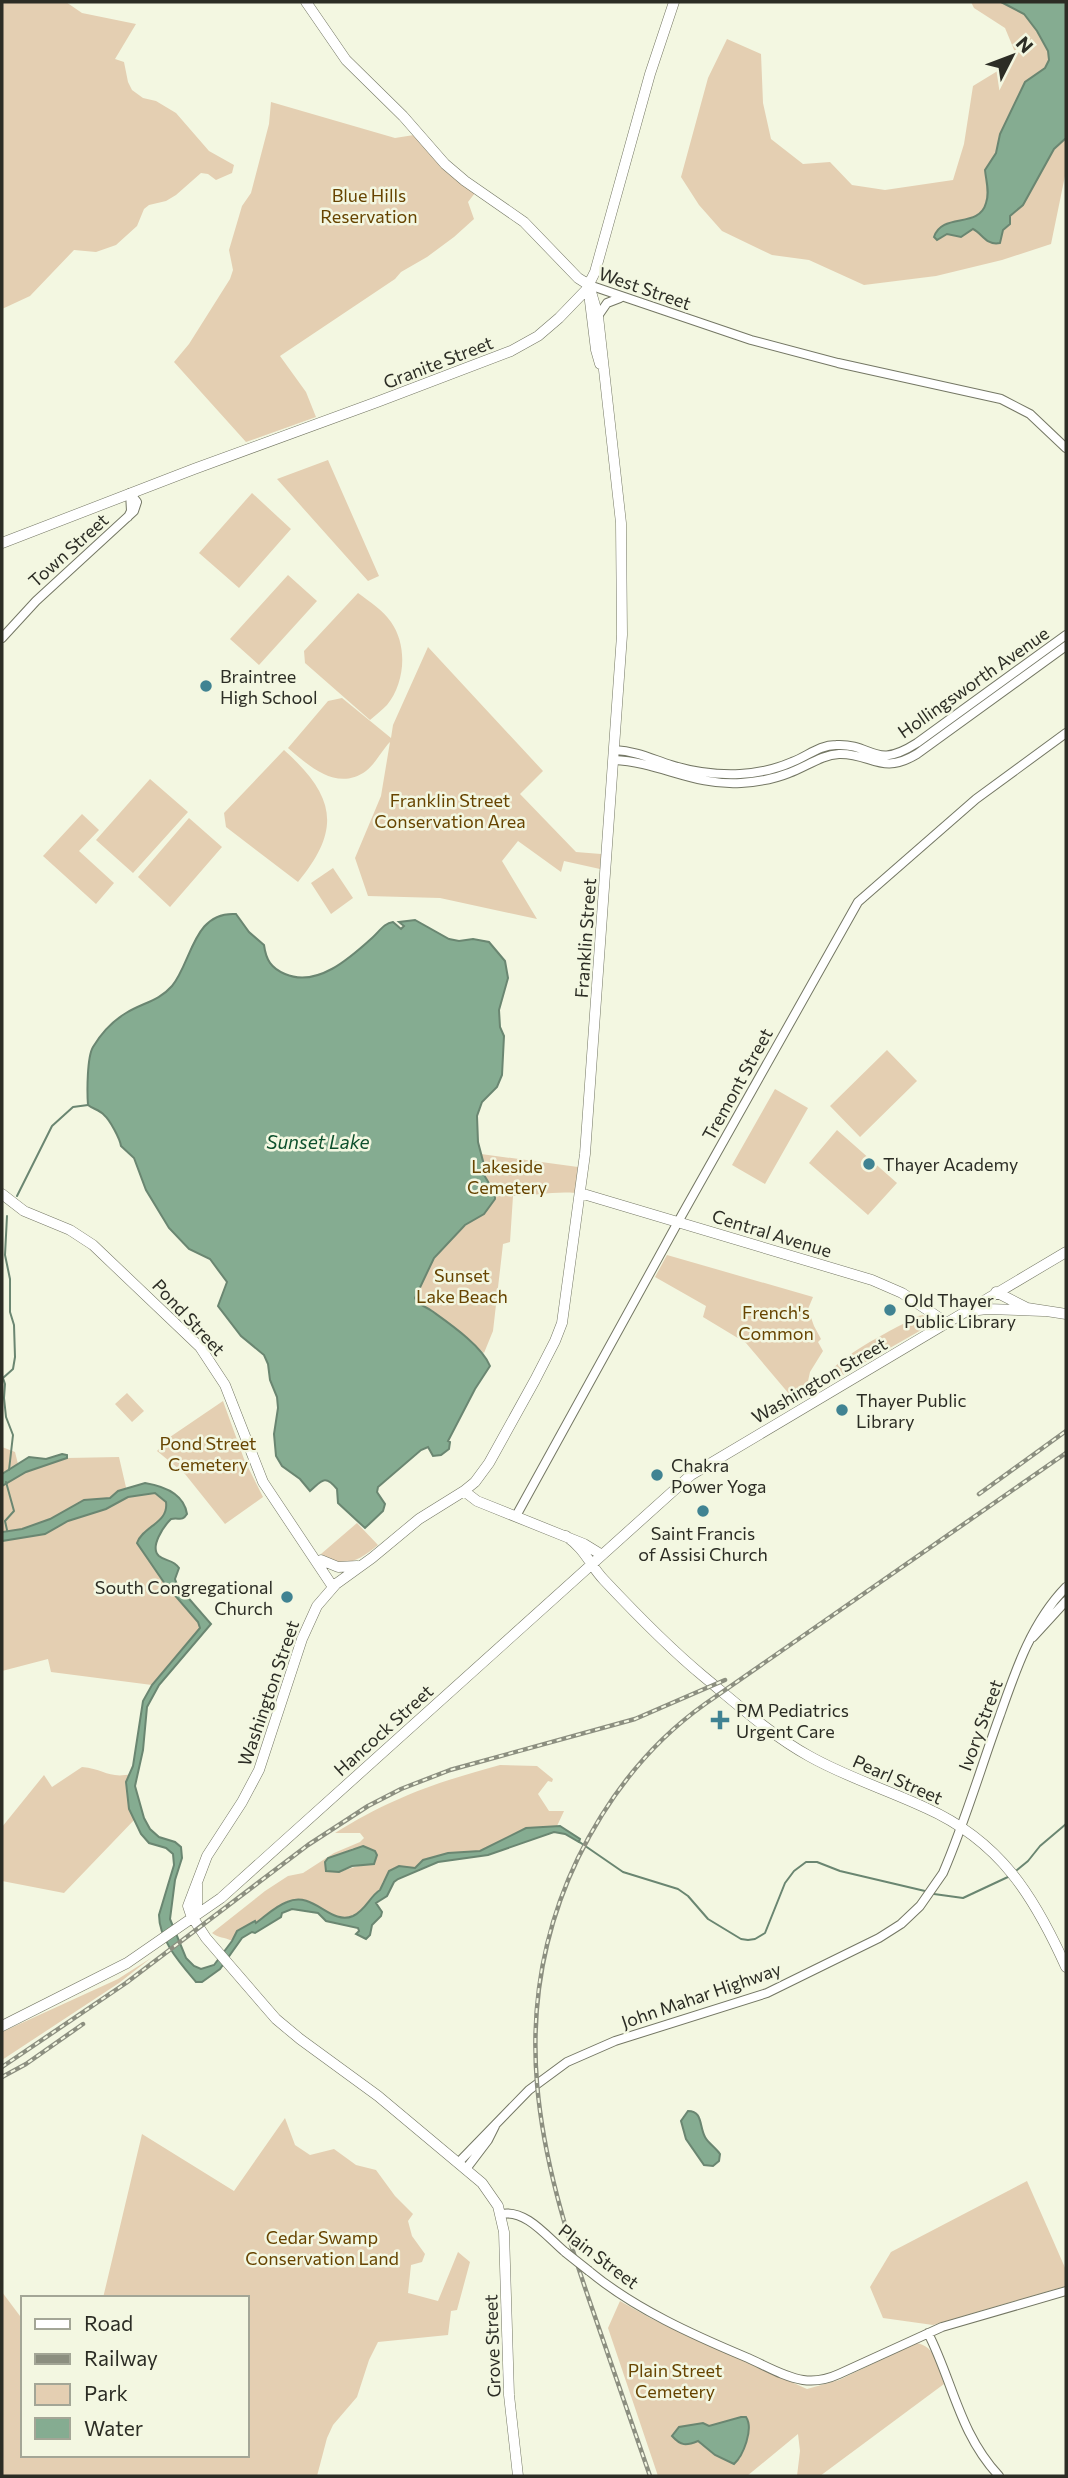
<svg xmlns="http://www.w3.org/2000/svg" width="1068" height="2478" font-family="Commissioner,sans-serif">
	<rect width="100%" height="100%" fill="#f3f7e1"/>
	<path fill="#e4cfb2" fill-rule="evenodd" d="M2,2H66L82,13L136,24L115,59L124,62L128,82L132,90L143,98L156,101L176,113L209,151L234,165L232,173L216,180L208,174L201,173L176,195L166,201L149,205L144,209L137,226L116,245L96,252L74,250L30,296L2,309Z
		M971,2H1066V171L1051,244L1002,260L936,276L864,285L809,260L772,255L722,231L699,205L681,177L708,78L727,39L761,54L763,103L771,139L803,164L830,162L852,185L885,190L953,180L964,144L973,86L1009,64L1015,52L1005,28L974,8Z
		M271,102L395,138L414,135L442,167L475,193L468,202L474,219L454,237L427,257L401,272L395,279L280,356L306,392L316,417L246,442L174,362L189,344L230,279L233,270L229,250L242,206L251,193L269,124Z
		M328,460L379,576L368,581L277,479Z
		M252,493L291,529L239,588L199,553Z
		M288,575L317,601L259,665L230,639Z
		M358,593C370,602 383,610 391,622C408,646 405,683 387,705C382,710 376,715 370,720L305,663L304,651Z
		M428,647L543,771L520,794L576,852L601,854L600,869L564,861L561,872L518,841L502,861L537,919L440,898L368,896L355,858L381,796L390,742C382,750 376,763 366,771C337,792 309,766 288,748L328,701L342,698L391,738L393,725Z
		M284,750C334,795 343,828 298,882L226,827L224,813Z
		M150,779L188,812L133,873L96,840Z
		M82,814L99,830L79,851L114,883L96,904L43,856Z
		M189,818L222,847L170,907L138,877Z
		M333,868L353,898L331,914L311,883Z
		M887,1050L917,1081L860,1137L830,1106Z
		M775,1089L808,1108L765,1184L732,1165Z
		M837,1130L897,1183L868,1215L809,1163Z
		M481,1154L578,1167L575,1193C555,1191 534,1196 513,1196L510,1242L503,1244L493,1331L484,1353L436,1313L415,1300C418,1276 446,1241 465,1226C470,1221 478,1218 484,1214L489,1187L484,1175Z
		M667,1255L813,1297L808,1309L814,1326L821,1339L818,1342L823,1351L810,1372L805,1395L795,1401L746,1343L703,1317L706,1306L655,1277Z
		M923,1315L929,1322L923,1329L822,1387C822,1363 896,1328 918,1316Z
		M127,1393L144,1411L132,1422L115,1404Z
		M223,1401L244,1459L263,1497L225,1524L185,1474L157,1451L170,1437Z
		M2,1447L15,1452L18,1464L2,1474Z
		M119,1457L128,1496L155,1493L166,1502C168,1522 147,1527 137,1543L165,1584L198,1622L200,1625L198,1631L152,1685L51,1672L48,1659L2,1671V1486L26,1472L67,1458Z
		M357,1523L378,1545C360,1560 342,1571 321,1554Z
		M500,1765L537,1766L553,1779L552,1782L548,1781L538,1794L549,1811H564L557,1826L526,1828L480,1851L448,1853L423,1860L414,1868L401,1867L383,1881L380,1890C369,1896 366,1910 353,1916C331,1925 314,1893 287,1902C276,1905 265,1917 255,1923L254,1921L237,1931L232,1941C225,1937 218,1938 212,1933L265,1891L288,1876L303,1873L334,1853L360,1842L364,1838L360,1833H335C391,1798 437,1782 500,1765ZM353,1848L364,1864L339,1872L347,1852Z
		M82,1767C104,1769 109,1779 131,1774L136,1818L64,1893L2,1881V1827L44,1775L52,1787Z
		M151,1958L119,1983L2,2060V2032L118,1979Z
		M285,2118L295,2145L310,2155L334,2149L356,2165L376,2170L395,2196L413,2214L408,2221L412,2236L425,2254L422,2262L411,2265L408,2293L438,2301L458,2252L470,2262L457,2310L451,2311L448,2335L378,2342L369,2360L357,2397L333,2425L327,2438L317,2476H2V2292L23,2320V2455H247V2298H103L142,2134L234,2191Z
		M1027,2181L1066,2270V2286L933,2325L883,2318L870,2287L891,2252Z
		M620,2301L652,2319L807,2389L839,2380L916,2343C936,2346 939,2367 944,2384L820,2476H797L800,2451L798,2434L747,2476H658L608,2328ZM741,2417L747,2437L740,2459L701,2445L692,2426L703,2423L709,2426Z"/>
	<path fill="#85ac91" stroke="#6a8671" stroke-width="2" d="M1001,2H1066V138L1054,149L1023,205L1010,216V224L1003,230L1000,243C986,246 982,233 973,229L961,237L947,234L937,240L934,237C942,212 979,229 986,203C990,192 986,181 985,170L996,153L1000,134L1025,82L1045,68L1049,60L1048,51L1037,31L1024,14Z
		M236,914L249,932L264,945C266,960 271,968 285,974C317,988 350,958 372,938C379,932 384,923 393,922L401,929L404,926L399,922L415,920L449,939L459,941L473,939L489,942L505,961L508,978L499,1010L500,1027L504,1036L502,1075L497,1087L482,1102L477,1116L478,1142L484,1165V1175L495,1193V1199L484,1214L465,1225L434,1258L415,1298C418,1305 425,1306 432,1311C450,1324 482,1346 490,1366L475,1389L448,1441L450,1442L449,1449L441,1455L433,1456L428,1447L421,1450L378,1487L377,1492L385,1504L383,1511L365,1528L338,1503L337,1489C324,1473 321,1482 310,1491L300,1479L282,1466L276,1456L274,1434L278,1408L277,1397L270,1380L268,1364L264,1355L241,1336L218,1306L227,1282L210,1259L189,1249L169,1228L146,1190L134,1158L121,1146C120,1139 110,1120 104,1115C100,1110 93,1109 88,1105C87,1092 87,1057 93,1047C102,1032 111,1022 126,1013C142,1003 159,1001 172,986C192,962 193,911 236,914Z
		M62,1454L67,1455V1458L26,1472L2,1486V1474L29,1457L46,1459Z
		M145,1483C163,1486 184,1494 187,1514C182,1522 179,1517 171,1519C164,1526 149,1547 159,1556C166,1562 173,1559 179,1568L175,1579L177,1585L211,1624L159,1685L147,1707L143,1750L135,1786L144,1818L150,1829L159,1837L175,1842L181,1847L182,1858L175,1880L170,1919L186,1958L194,1966L201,1969L214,1965L232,1941L237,1931L255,1921L256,1923C267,1915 274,1907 287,1902C314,1890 330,1926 353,1916C366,1910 370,1896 380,1890L389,1871L399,1866L415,1868L423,1860L448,1853L480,1851L526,1828L560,1826L580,1839L579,1842L565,1834L554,1832L488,1855L438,1862L398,1879L394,1882L387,1896L376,1903L382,1912L381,1916L372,1925L370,1935L366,1939L356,1934L359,1931L358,1928L326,1921L318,1913L292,1909L282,1913L281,1917L255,1933L252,1932L242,1938L220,1969L202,1982H196C181,1964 159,1940 159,1915L174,1865L173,1854L166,1848L149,1843L141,1834L129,1809L126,1782L133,1766L143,1701L152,1685L200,1628L198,1622L165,1584L137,1543C143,1526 169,1523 166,1502L155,1493L128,1497L106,1509L68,1521L45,1534L2,1541V1532L22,1529L50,1519L84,1500L110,1498L118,1491Z
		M363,1846L375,1851L377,1855L374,1864L352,1866L339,1872L326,1871L325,1862L328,1858Z
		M688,2111C703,2111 699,2126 705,2137C708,2143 715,2147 720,2154L719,2161L713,2166L704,2165L686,2139L681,2121Z
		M741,2417H746C754,2429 743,2456 734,2464L715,2455L698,2441C686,2446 681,2446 672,2436L679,2427L703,2423L709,2426Z"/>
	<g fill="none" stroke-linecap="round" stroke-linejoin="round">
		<path stroke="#6a8671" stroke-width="2" d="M17,1196L52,1126L73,1107L88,1105
			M7,1216L5,1255L10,1279V1312L14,1325L15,1357L13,1369L3,1378L5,1384L4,1398L6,1417L13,1435L9,1470
			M6,1482L14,1511L5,1521L7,1530
			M578,1841L623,1872L678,1889L688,1896L708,1919L741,1939L748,1940L755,1939L765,1933L785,1883L794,1871L806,1862H817L840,1871L925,1891
			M1017,1870L1028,1861L1040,1846L1066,1824
			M934,1894L963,1898L1010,1876"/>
		<g stroke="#747764" stroke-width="10">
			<path id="minor" d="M589,285L751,340L838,363L1001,399L1030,414L1066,448
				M598,316L607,303L620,298
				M128,517L131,511L130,493
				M2,638L36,601L134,511L137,502L130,493
				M615,750C636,751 652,759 671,765C693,772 717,775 740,774C758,773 776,769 792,762C808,756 819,745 836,745C874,743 873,771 917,743L1066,635
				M614,760C659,762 694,786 741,783C757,782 774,779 789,773C806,767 821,755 839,754C872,753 881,776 917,754L1066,646
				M516,1516L683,1213L858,902L976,799L1066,733
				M1033,1637L1066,1601
				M458,2163L529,2090L567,2062L615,2041L767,1993L879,1938L901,1924L920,1906L943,1873C965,1822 981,1767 1000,1715C1016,1669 1032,1622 1066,1587
				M466,2169L488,2140L495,2126
				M501,2214C526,2209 547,2237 565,2252
				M589,2271C635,2309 693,2335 748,2358C766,2366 784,2377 803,2380C816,2382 828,2379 839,2374L942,2327L1066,2291
				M928,2333C953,2382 959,2433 999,2476"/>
		</g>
		<g stroke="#747764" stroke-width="11">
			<path id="major" d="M306,2L346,60L403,116L445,164L465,181L524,222L578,278L589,285
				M589,293L596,350L600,364
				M2,543L194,469L377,402L511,351L538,336L559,318L586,290L595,272L650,74L674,2
				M580,1193L872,1280L902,1293L947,1323
				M2,1194L24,1211L70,1230L93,1245L200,1347L225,1385L263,1482L333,1587
				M996,1292L1027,1308L1066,1314
				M970,1311L987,1309L1043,1311
				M464,1491L477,1501L584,1544L602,1555
				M566,1536C586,1550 589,1564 604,1580C635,1613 668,1647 703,1676C737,1704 771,1735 809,1756C846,1777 888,1790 926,1808C1000,1841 1034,1896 1066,1967
				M321,1560L338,1567L357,1566
				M193,1918L197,1906V1884
				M2,2026L127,1963L221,1898L691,1475L1066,1252
				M518,2476L509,2395L504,2232L498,2206L482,2183L378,2096L300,2039L276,2019L206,1938L191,1915L188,1906L207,1856L242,1802L259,1770L302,1639L317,1606L336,1584L372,1558L419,1519L464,1491L475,1482L489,1463L535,1380L555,1341L562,1323L585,1154L622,635L621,523L598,316L589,285"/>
		</g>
		<use href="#minor" stroke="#fff" stroke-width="8"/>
		<use href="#major" stroke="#fff" stroke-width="10"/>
		<g stroke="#8c8f80" stroke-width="4.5">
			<path id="rail" d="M979,1494L1066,1431
				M2,2067L126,1983L308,1845L368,1806L401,1789L450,1770L635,1719L725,1680
				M2,2077L26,2064L83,2024
				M650,2476C631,2421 612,2366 593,2311C539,2156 503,2014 578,1858C608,1797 650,1743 705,1704L1066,1453"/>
		</g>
		<use href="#rail" stroke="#f3f7e1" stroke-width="2" stroke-dasharray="5" stroke-linecap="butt"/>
		<g stroke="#747764" stroke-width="10" stroke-linecap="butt">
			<path id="minor-bridge" d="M565,2252L589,2271"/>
		</g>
		<use href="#minor-bridge" stroke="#fff" stroke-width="8"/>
	</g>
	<g fill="#408392" stroke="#f3f7e1" stroke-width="2.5">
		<circle cx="206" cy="686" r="7"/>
		<circle cx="869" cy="1164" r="7"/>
		<circle cx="890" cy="1310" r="7"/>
		<circle cx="842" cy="1410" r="7"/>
		<circle cx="657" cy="1475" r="7"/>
		<circle cx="703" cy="1511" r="7"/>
		<circle cx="287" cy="1597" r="7"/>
		<path d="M716.5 1709.5h7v7h7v7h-7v7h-7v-7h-7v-7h7z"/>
	</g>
	<g text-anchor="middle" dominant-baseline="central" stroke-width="5" stroke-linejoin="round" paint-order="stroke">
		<g font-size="18" fill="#674401" stroke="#f3f7e1">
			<text x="369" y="195">Blue Hills<tspan x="369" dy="21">Reservation</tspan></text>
			<text x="450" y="800">Franklin Street<tspan x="450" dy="21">Conservation Area</tspan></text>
			<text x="507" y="1166">Lakeside<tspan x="507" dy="21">Cemetery</tspan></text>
			<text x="462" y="1275">Sunset<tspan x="462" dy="21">Lake Beach</tspan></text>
			<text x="776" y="1312">French's<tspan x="776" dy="21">Common</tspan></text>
			<text x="208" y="1443">Pond Street<tspan x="208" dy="21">Cemetery</tspan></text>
			<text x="322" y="2237">Cedar Swamp<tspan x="322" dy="21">Conservation Land</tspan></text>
			<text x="675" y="2370">Plain Street<tspan x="675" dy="21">Cemetery</tspan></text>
		</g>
		<g font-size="18" fill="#2c2d25" stroke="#f3f7e1">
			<text transform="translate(645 288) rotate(19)">West Street</text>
			<text transform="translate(438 362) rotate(-21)">Granite Street</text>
			<text transform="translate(68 550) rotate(-42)">Town Street</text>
			<text transform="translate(973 682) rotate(-35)">Hollingsworth Avenue</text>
			<text transform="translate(585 938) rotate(-86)">Franklin Street</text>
			<text transform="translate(737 1084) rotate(-61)">Tremont Street</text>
			<text transform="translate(772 1233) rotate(17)">Central Avenue</text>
			<text transform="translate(189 1317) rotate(47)">Pond Street</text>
			<text transform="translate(819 1380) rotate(-30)">Washington Street</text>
			<text transform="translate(268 1693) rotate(-71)">Washington Street</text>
			<text transform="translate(980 1725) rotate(-70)">Ivory Street</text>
			<text transform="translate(383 1730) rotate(-42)">Hancock Street</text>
			<text transform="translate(898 1779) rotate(24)">Pearl Street</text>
			<text transform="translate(701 1995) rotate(-19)">John Mahar Highway</text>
			<text transform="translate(599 2256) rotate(37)">Plain Street</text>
			<text transform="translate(492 2346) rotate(-92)">Grove Street</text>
		</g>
		<g font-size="18" fill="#2c2d25" stroke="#f3f7e1" text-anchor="start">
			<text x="220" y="676">Braintree<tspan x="220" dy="21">High School</tspan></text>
			<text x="883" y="1164">Thayer Academy</text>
			<text x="904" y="1300">Old Thayer<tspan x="904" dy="21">Public Library</tspan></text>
			<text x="856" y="1400">Thayer Public<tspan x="856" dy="21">Library</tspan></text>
			<text x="671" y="1465">Chakra<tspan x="671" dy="21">Power Yoga</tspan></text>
			<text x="703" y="1533" text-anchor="middle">Saint Francis<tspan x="703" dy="21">of Assisi Church</tspan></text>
			<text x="273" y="1587" text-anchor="end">South Congregational<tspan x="273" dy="21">Church</tspan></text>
			<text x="736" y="1710">PM Pediatrics<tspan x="736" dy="21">Urgent Care</tspan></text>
		</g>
		<g font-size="19" font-style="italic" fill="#0d502d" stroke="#f3f7e1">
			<text x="318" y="1141">Sunset Lake</text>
		</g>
	</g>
	<rect width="1068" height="2478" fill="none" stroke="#2c2d25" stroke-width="7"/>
	<rect x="21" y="2296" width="228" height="161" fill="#f3f7e1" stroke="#a3a696" stroke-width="2"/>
	<rect x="35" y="2319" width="35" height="10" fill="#ffffff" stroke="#a3a696" stroke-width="2"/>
	<text x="84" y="2331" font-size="21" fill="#2c2d25">Road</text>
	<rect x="35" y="2354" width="35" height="10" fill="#8c8f80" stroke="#a3a696" stroke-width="2"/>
	<text x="84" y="2366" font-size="21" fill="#2c2d25">Railway</text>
	<rect x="35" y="2384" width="35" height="21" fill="#e4cfb2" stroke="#a3a696" stroke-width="2"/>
	<text x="84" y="2401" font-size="21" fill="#2c2d25">Park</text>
	<rect x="35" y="2418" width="35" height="21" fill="#85ac91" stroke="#a3a696" stroke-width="2"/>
	<text x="84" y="2436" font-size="21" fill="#2c2d25">Water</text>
	<g transform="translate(1012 56) rotate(48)" stroke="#f3f7e1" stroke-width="5" paint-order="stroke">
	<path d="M0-5L12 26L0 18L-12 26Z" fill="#2c2d25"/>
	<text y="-10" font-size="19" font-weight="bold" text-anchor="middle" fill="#2c2d25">N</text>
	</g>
</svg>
